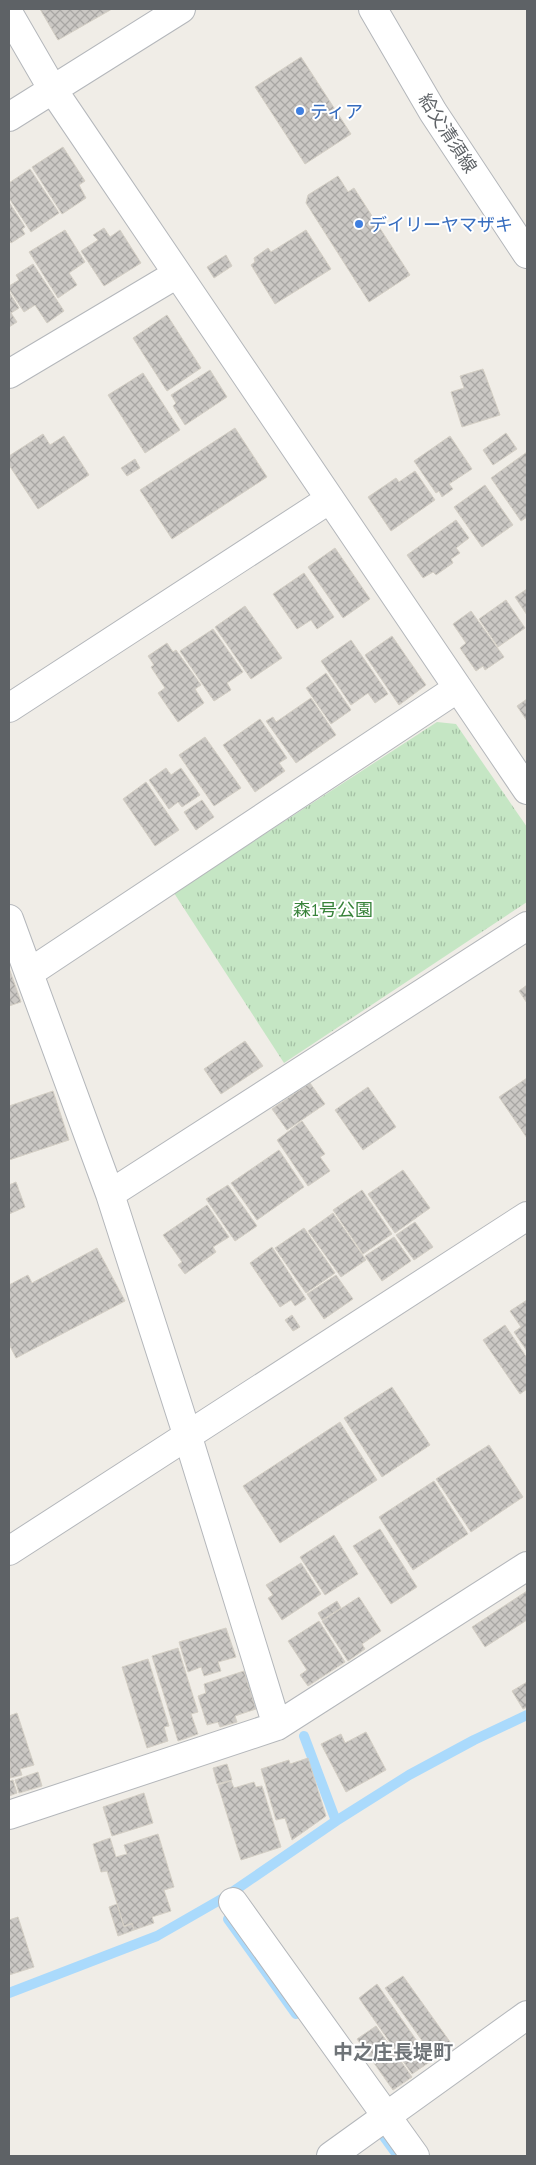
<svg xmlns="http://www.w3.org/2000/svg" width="536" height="2165" font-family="'PT Sans Narrow','Noto Sans JP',sans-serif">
	<defs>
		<pattern id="park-tufts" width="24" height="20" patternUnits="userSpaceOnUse" patternTransform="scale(1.25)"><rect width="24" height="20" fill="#c5e6c4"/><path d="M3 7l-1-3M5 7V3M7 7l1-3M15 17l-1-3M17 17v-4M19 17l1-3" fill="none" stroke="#a3bea3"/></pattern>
		<pattern id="building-cross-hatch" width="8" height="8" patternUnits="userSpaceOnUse" patternTransform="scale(1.25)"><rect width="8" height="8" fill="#cbc8c4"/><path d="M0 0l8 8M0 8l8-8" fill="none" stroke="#a8a6a3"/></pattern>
	</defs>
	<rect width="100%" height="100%" fill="#f0ede7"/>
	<path fill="url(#park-tufts)" d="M437,722L456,724L527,827V902L284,1063L174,893Z"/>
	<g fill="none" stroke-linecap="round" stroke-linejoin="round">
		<path stroke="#aadafc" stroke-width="10" d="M304,1736L336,1821
			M228,1919L296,2014
			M9,1993L157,1936L225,1897L336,1821L409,1775L474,1740L527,1715
			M382,2134L398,2156"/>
	</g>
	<path fill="url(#building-cross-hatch)" stroke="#d4cfc5" d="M40,9H112L58,40Z
		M301,57L351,134L305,164L255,87Z
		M63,147L85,181L79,185L86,198L62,214L32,167Z
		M30,169L59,213L31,232L9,198V183Z
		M338,176L348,192L354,188L410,275L369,302L306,203L308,195Z
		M9,202L25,227L22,229L25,234L11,243L9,240Z
		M104,228L110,237L120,230L141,263L104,286L81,251L98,240L93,235Z
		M65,230L85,262L69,273L77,285L58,298L29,252Z
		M306,230L331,269L275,304L251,265L255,262L254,258L268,248L271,252Z
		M226,255L232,266L214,278L207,267Z
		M33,264L64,311L47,323L35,305L24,312L9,289V286L19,280L16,275Z
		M9,292L19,308L11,313L17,322L9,327Z
		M167,315L201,368L167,391L133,338Z
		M483,369L500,415L462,427L451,392L464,388L460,376Z
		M210,370L227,397L185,425L173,406L176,403L171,395Z
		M143,373L180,430L145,453L108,395Z
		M235,428L267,477L172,539L140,490Z
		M506,433L517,449L493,465L483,450Z
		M43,434L50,445L64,436L89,475L38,509L9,465V456Z
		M450,436L472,469L449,484L453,489L442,497L439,491L436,493L414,461Z
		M527,452V517L521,521L491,478Z
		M135,459L140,468L127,476L121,468Z
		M415,471L435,500L391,531L368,497L396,478L399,482Z
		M485,485L513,525L482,547L454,507Z
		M456,520L469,538L456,548L460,553L451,559L453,563L436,575L433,572L423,578L407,555Z
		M335,548L370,599L343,618L308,567Z
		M304,573L334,617L317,629L311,620L297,629L273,594Z
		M527,589V615L515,597Z
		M506,600L525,628L498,647L479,619Z
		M245,606L282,658L251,679L215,627Z
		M471,611L504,657L485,670L483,666L476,671L460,648L466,643L453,624Z
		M213,629L243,672L227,683L231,690L214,701L180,651Z
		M392,636L426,685L399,705L365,655Z
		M351,640L388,694L375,703L368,693L351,705L321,661Z
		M167,643L173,652L176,650L201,685L195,689L204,703L178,722L158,693L165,688L151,667L154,665L148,656Z
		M326,673L351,710L331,724L306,688Z
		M311,698L336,735L296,763L266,721L273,717L276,722Z
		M527,699V721L517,706Z
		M260,719L287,758L279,763L285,771L255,792L223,745Z
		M205,737L241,788L214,806L179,755Z
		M166,768L171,775L181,768L200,795L182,807L178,802L169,809L149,780Z
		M146,782L179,830L155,846L123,799Z
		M202,800L214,817L196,830L184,812Z
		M9,968L21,1002L9,1006Z
		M527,985V1003L519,991Z
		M245,1041L263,1066L221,1094L204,1069Z
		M527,1078V1138L499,1097Z
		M310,1083L325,1104L287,1130L272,1109Z
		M368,1087L396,1127L363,1150L335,1110Z
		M53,1091L69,1140L9,1160V1106Z
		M302,1121L325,1154L320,1157L330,1171L308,1186L277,1140Z
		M279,1150L304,1187L257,1220L231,1183Z
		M403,1170L430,1208L395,1233L368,1194Z
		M16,1182L25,1207L9,1214V1185Z
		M228,1185L257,1226L235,1241L206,1199Z
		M362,1190L392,1234L363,1254L333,1210Z
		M207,1205L229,1237L213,1247L216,1252L185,1274L178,1265L182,1262L163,1235Z
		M333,1213L366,1260L341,1277L308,1231Z
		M415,1222L433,1247L414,1260L396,1235Z
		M304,1228L335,1273L306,1293L275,1248Z
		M394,1237L411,1261L382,1281L365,1256Z
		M272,1247L306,1299L295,1306L291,1300L280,1307L250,1263Z
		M97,1248L125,1301L16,1358L9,1344V1285L28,1275L32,1283Z
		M336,1275L353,1299L324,1319L307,1294Z
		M527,1300V1351L514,1332L521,1327L510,1311Z
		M292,1315L300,1327L293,1331L285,1320Z
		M505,1325L527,1358V1389L520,1394L483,1340Z
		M392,1387L430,1445L382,1477L344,1418Z
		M340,1422L377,1480L280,1543L243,1486Z
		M489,1445L523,1497L471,1532L436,1479Z
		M434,1481L468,1534L413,1570L379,1517Z
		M380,1529L417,1587L391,1604L353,1546Z
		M334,1535L358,1574L325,1595L300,1557Z
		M301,1563L321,1594L282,1620L268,1598L273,1595L266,1585Z
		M527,1591V1620L485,1647L472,1627Z
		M359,1597L381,1631L362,1644L365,1649L348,1661L322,1621Z
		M337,1601L341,1608L322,1620L318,1613Z
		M319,1621L345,1662L308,1686L300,1675L307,1670L288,1641Z
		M226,1628L236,1657L218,1662L221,1671L204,1676L201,1667L188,1672L179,1642Z
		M178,1648L198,1712L191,1714L198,1734L178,1741L152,1656Z
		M148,1659L169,1726L164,1727L168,1741L147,1748L122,1667Z
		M244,1671L256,1709L235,1716L237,1722L220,1727L218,1722L207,1725L198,1696L206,1693L204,1684Z
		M527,1682V1707L523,1709L512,1691Z
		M17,1713L34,1765L20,1769L22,1775L10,1778L9,1716Z
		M366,1732L386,1770L346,1792L321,1744L341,1734L345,1743Z
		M308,1758L326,1816L292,1840L285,1818L276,1820L261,1769L289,1760L290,1764Z
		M227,1764L232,1780L217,1784L213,1768Z
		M38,1772L42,1786L19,1793L15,1780Z
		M13,1780L17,1793L9,1796V1781Z
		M231,1781L234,1788L254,1782L256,1787L262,1786L281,1847L241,1860L218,1785Z
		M144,1793L153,1823L112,1836L103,1807Z
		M158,1834L174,1887L164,1890L171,1911L152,1917L154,1923L134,1930L132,1923L124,1926L107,1871L101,1872L93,1844L110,1838L116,1857L127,1854L124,1845Z
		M117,1904L124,1927L132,1924L134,1930L118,1936L109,1907Z
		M18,1917L34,1967L9,1975V1920Z
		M403,1976L453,2046L435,2059L385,1988Z
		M377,1984L431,2061L412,2074L359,1998Z
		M376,2026L412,2077L393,2090L357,2039Z"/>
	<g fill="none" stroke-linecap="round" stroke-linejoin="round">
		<g stroke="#b4b7bb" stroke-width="30">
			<path id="minor" d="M9,14L53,90L527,790
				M9,117L181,9
				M9,374L177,274
				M9,708L330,499
				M9,919L110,1194L187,1434L277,1726
				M29,973L458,688
				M110,1194L527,926
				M9,1815L277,1726L527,1566
				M233,1902L415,2156
				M331,2156L527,2015"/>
		</g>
		<g stroke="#b4b7bb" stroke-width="30">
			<path id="tertiary" d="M9,1551L527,1216"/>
		</g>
		<g stroke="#b3b6ba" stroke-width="30">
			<path id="secondary" d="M373,9L433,112L527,254"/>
		</g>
		<use href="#minor" stroke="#fff" stroke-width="28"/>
		<use href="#tertiary" stroke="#fff" stroke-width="28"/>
		<use href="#secondary" stroke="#fff" stroke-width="28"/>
	</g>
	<g fill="#3f7fe0" stroke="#fff" stroke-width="2">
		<circle cx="300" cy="111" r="5"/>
		<circle cx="359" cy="224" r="5"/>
	</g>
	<g text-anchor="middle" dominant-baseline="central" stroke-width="4" stroke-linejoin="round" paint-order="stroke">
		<g font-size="18" fill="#366cbe" stroke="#fff" text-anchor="start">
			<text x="310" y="111">ティア</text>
			<text x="369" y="224">デイリーヤマザキ</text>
		</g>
		<g font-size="18" fill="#5e6266" stroke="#fff">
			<text transform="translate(448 133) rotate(57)">給父清須線</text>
		</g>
		<g font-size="18" fill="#38833a" stroke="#fff">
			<text x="333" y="909">森1号公園</text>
		</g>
		<g font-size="20" font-weight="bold" fill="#6f7478" stroke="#fff">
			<text x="393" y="2052">中之庄長堤町</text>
		</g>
	</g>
	<rect width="536" height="2165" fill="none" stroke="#5e6266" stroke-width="20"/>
</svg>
